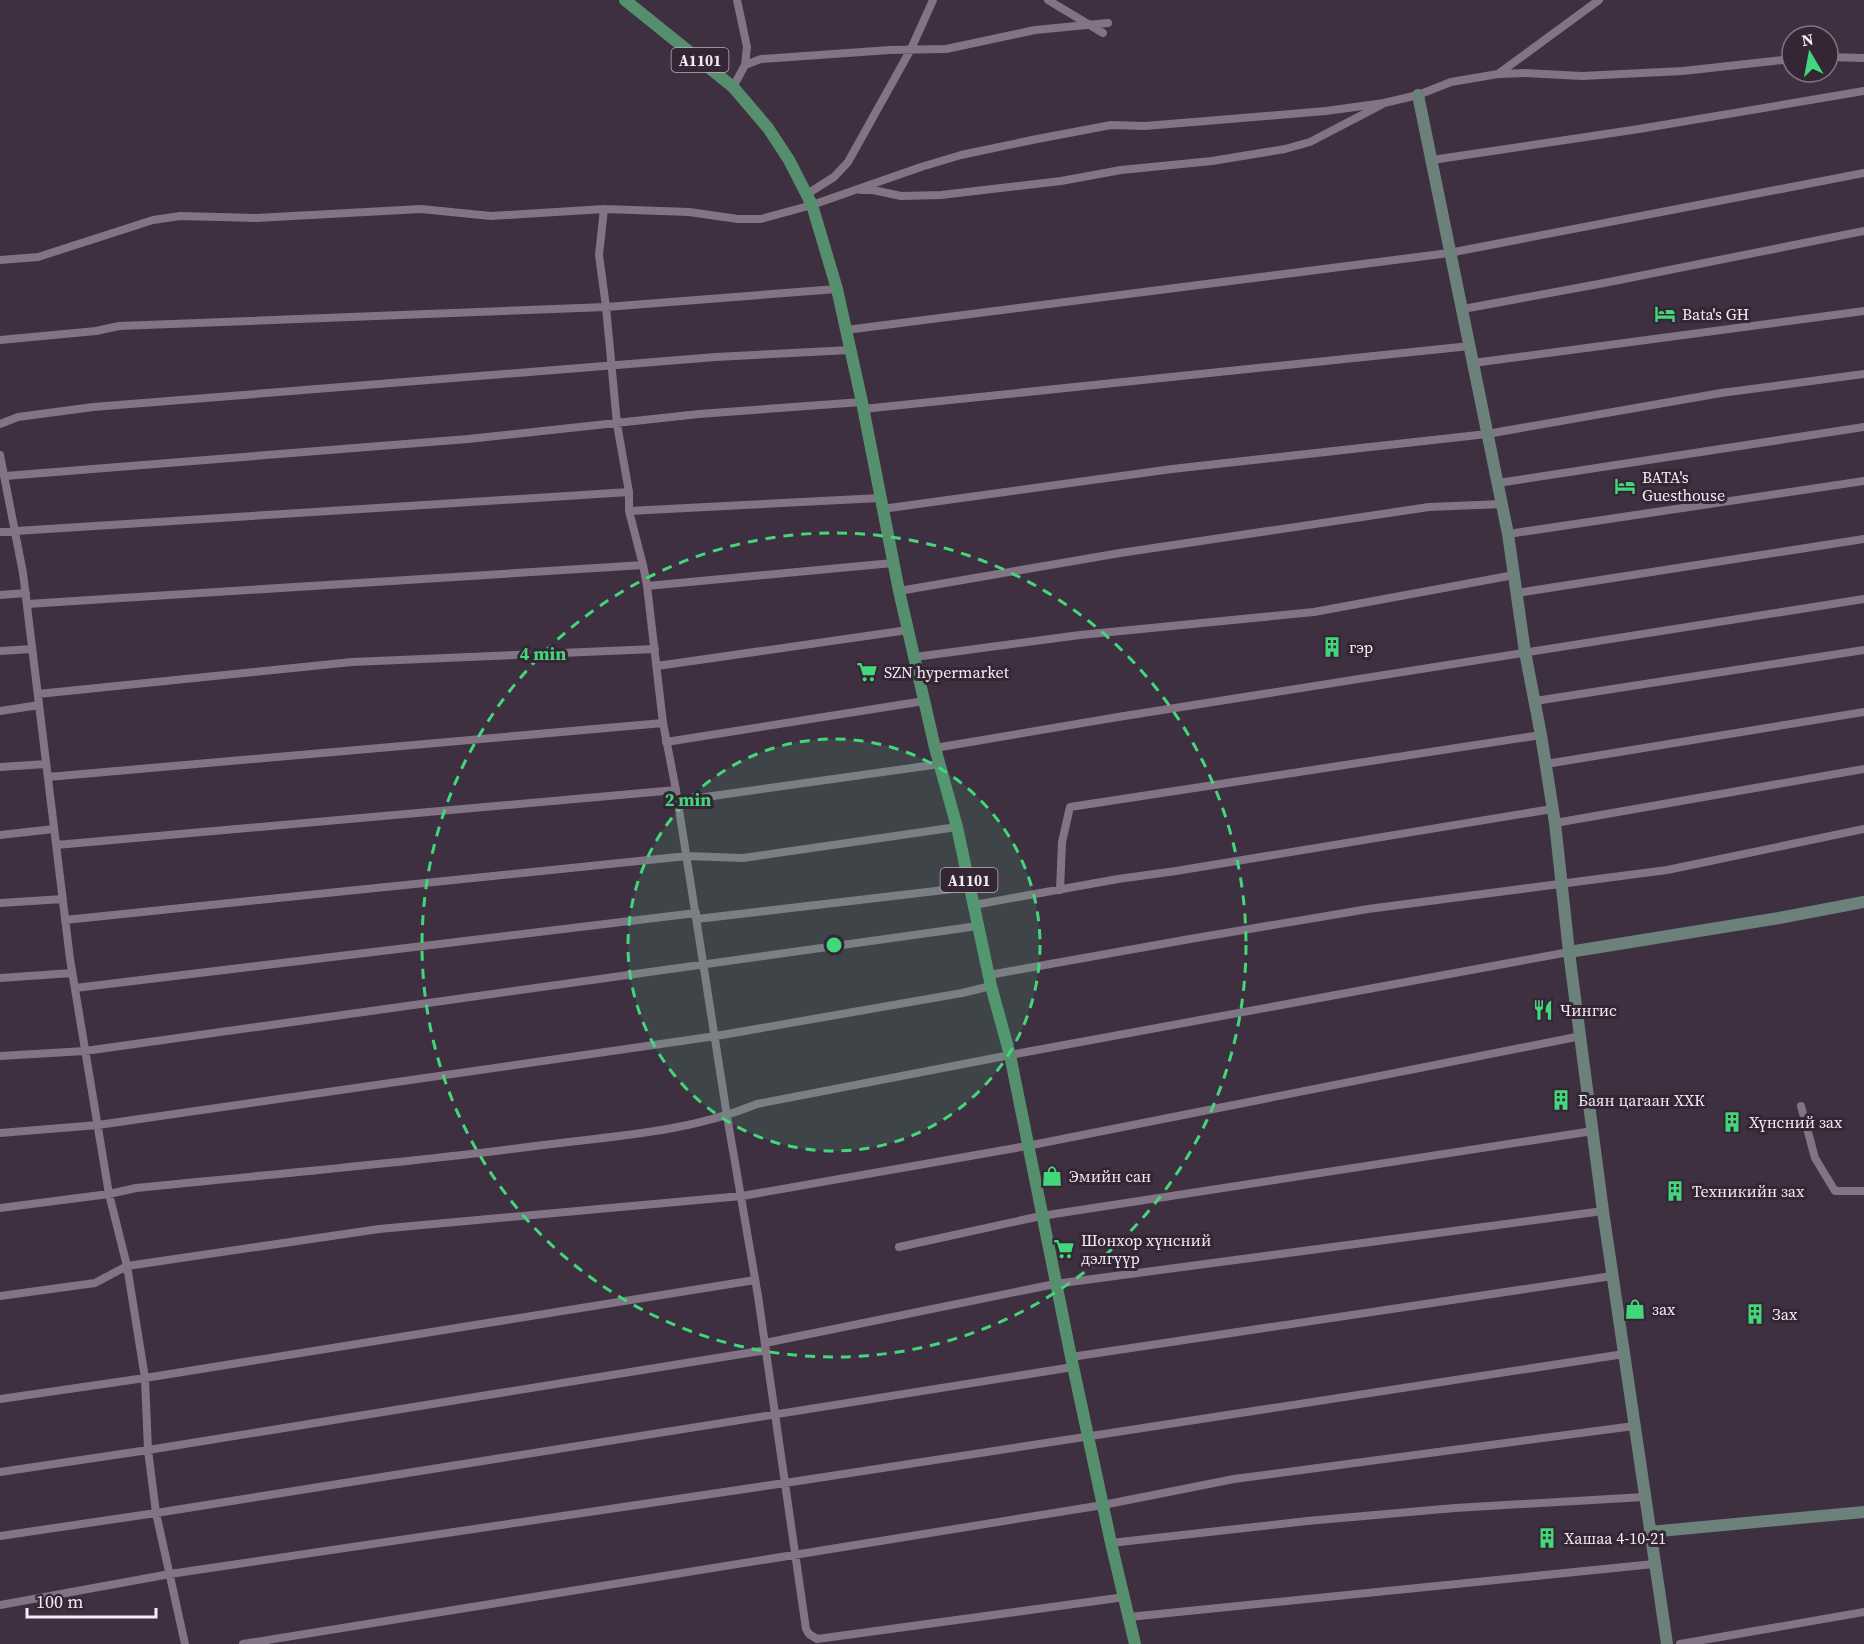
<svg xmlns="http://www.w3.org/2000/svg" width="1864" height="1644" font-family="'Source Serif 4',serif">
	<rect width="100%" height="100%" fill="#3e3040"/>
	<g fill="none" stroke-linecap="round" stroke-linejoin="round">
		<path stroke="#827385" stroke-width="8" d="M1048,0L1103,33
			M1828,57L1864,58
			M745,65L761,59L890,50L946,49L1035,30L1108,23
			M1499,74L1525,73L1582,76L1683,71L1792,59
			M733,87L745,65L747,47L737,0
			M1432,160L1639,129L1864,91
			M861,190H873L901,196L941,195L1061,181L1121,170L1212,161L1285,149L1310,142L1381,105
			M807,194L834,177L848,162L911,49L933,0
			M604,209L599,255L606,307L617,424L629,492V511L643,565L647,586L663,723L676,790L727,1116L758,1296L806,1629L809,1634L817,1639L1125,1597
			M0,260L38,257L153,220L180,216L256,218L421,209L491,216L604,209L689,212L738,219H761L812,205L921,167L961,155L1037,139L1111,125L1145,126L1326,111L1384,103L1418,95L1451,82L1498,74L1599,0
			M1463,309L1604,283L1864,231
			M846,330L1449,253L1864,173
			M0,340L96,331L119,326L606,307L837,289
			M1473,363L1864,311
			M863,409L1470,346
			M0,424L18,417L93,407L716,357L850,350
			M0,455L23,573L70,959L109,1194L127,1266L145,1378L148,1450L156,1513L185,1644
			M5,476L468,439L699,414L862,402
			M1498,483L1864,427
			M882,509L1172,469L1487,434L1721,393L1864,374
			M629,511L880,498
			M0,532L629,492
			M1508,534L1864,481
			M647,586L893,563
			M899,591L1120,553L1429,507L1502,504
			M1517,593L1864,539
			M0,595L26,593
			M27,604L643,565
			M0,651L32,649
			M915,657L1080,635L1314,612L1514,575
			M657,666L908,630
			M38,694L352,662L655,649
			M1535,701L1864,650
			M0,711L39,705
			M666,742L924,701
			M935,748L1118,717L1864,599
			M1546,764L1864,712
			M0,767L46,764
			M48,777L663,723
			M677,801L940,764
			M1555,823L1864,769
			M0,835L54,829
			M56,845L676,790
			M1060,890L1062,842L1070,807L1541,735
			M0,903L63,899
			M974,905L1118,879L1176,871L1552,809
			M697,919L970,887
			M65,920L687,856L743,858L957,827
			M989,975L1190,939L1368,909L1667,870L1864,829
			M0,978L72,973
			M75,988L696,913
			M0,1056L85,1051L978,926
			M1801,1106L1815,1158L1835,1191H1864
			M0,1133L98,1125L716,1036L962,993L991,986
			M0,1208L109,1194L136,1188C272,1174 408,1163 543,1145C616,1136 689,1132 757,1104L1010,1055L1569,952
			M899,1247L1041,1216L1593,1131
			M0,1296L95,1283L127,1266L379,1229L742,1196L1027,1146L1581,1036
			M765,1343L1055,1284L1603,1211
			M1071,1357L1612,1276
			M0,1399L145,1378L755,1280
			M0,1472L148,1450L766,1350
			M0,1536L156,1513L1073,1367
			M1111,1543L1307,1521L1455,1508L1644,1497
			M0,1605L170,1574L785,1483L1624,1354
			M1129,1617L1654,1564
			M243,1644L1103,1505L1234,1479L1634,1426
			M1680,1644L1864,1612"/>
		<path stroke="#6c8179" stroke-width="12" d="M1418,95L1508,534L1525,652L1541,735L1555,823L1569,952L1603,1211L1667,1644
			M1569,952L1779,918L1864,902
			M1649,1532L1864,1512"/>
		<path stroke="#558f6e" stroke-width="12" d="M625,0L733,87L768,128L789,160L812,205L837,289L862,402L899,591L935,748L957,827L991,986L1010,1055L1071,1357L1111,1543L1135,1644"/>
	</g>
	<circle cx="834" cy="945" r="206" fill="#42d77b" fill-opacity=".12"/>
	<g fill="none" stroke="#42d77b" stroke-width="3" stroke-dasharray="10 8">
		<circle cx="834" cy="945" r="206"/>
		<circle cx="834" cy="945" r="412"/>
	</g>
	<defs>
		<g id="hotel-bare" transform="scale(1.62)"><path d="M-6-4.5h1.5V1H6V5H4.5V3h-9V5H-6ZM-4 0a1.8 1.8 0 1 1 3.6 0ZM.5 0V-2.5h3Q6-2.5 6 0Z" fill="#42d77b" stroke="#342635" stroke-width="2.5" paint-order="stroke"/></g>
		<g id="building-bare" transform="scale(1.62)"><path d="M-4-6H4V6H1V3H-1V6H-4ZM-2.5-4.3h1.7v1.8h-1.7ZM.8-4.3h1.7v1.8H.8ZM-2.5-1h1.7V.8h-1.7ZM.8-1h1.7V.8H.8Z" fill="#42d77b" stroke="#342635" stroke-width="2.5" paint-order="stroke"/></g>
		<g id="supermarket-bare" transform="scale(1.62)"><path d="M-6-5.5h2.5l.6 2H6L4.5 2H-2.5L-4.4-4H-6ZM-1.5 3.2a1.3 1.3 0 1 0 .1 0ZM3 3.2a1.3 1.3 0 1 0 .1 0Z" fill="#42d77b" stroke="#342635" stroke-width="2.5" paint-order="stroke"/></g>
		<g id="restaurant-bare" transform="scale(1.62)"><path d="M-5-6h1v4h1v-4h1v4h1v-4h1v5L-1.5 .5V6h-2V.5L-5-1ZM5-6V6H3V1.5H1.5Q1.5-4 5-6Z" fill="#42d77b" stroke="#342635" stroke-width="2.5" paint-order="stroke"/></g>
		<g id="shop-bare" transform="scale(1.62)"><path d="M-5-2.5h2.3a2.7 3.5 0 0 1 5.4 0H5L5.5 6h-11ZM-1.5-2.5h3a1.5 2.3 0 0 0-3 0Z" fill="#42d77b" stroke="#342635" stroke-width="2.5" paint-order="stroke"/></g>
	</defs>
	<g fill-rule="evenodd">
		<use href="#hotel-bare" x="1665" y="314"/>
		<use href="#hotel-bare" x="1625" y="486"/>
		<use href="#building-bare" x="1332" y="647"/>
		<use href="#supermarket-bare" x="867" y="672"/>
		<use href="#restaurant-bare" x="1543" y="1010"/>
		<use href="#building-bare" x="1561" y="1100"/>
		<use href="#building-bare" x="1732" y="1122"/>
		<use href="#shop-bare" x="1052" y="1176"/>
		<use href="#building-bare" x="1675" y="1191"/>
		<use href="#supermarket-bare" x="1064" y="1249"/>
		<use href="#shop-bare" x="1635" y="1309"/>
		<use href="#building-bare" x="1755" y="1314"/>
		<use href="#building-bare" x="1547" y="1538"/>
	</g>
	<g text-anchor="middle" dominant-baseline="central" stroke-width="6" stroke-linejoin="round" paint-order="stroke">
		<g fill="#342635" stroke="#bab0bb" stroke-width="1.5">
			<rect x="671.5" y="48" width="57" height="24" rx="4.5"/>
			<rect x="940.5" y="868" width="57" height="24" rx="4.5"/>
		</g>
		<g font-size="15" font-weight="bold" fill="#f4ebf5">
			<text x="700" y="60">A1101</text>
			<text x="969" y="880">A1101</text>
		</g>
		<g font-size="16" fill="#f4ebf5" stroke="#342635" text-anchor="start">
			<text x="1682" y="314">Bata's GH</text>
			<text x="1642" y="477">BATA's<tspan x="1642" dy="18">Guesthouse</tspan></text>
			<text x="1349" y="647">гэр</text>
			<text x="884" y="672">SZN hypermarket</text>
			<text x="1560" y="1010">Чингис</text>
			<text x="1578" y="1100">Баян цагаан ХХК</text>
			<text x="1749" y="1122">Хүнсний зах</text>
			<text x="1069" y="1176">Эмийн сан</text>
			<text x="1692" y="1191">Техникийн зах</text>
			<text x="1081" y="1240">Шонхор хүнсний<tspan x="1081" dy="18">дэлгүүр</tspan></text>
			<text x="1652" y="1309">зах</text>
			<text x="1772" y="1314">Зах</text>
			<text x="1564" y="1538">Хашаа 4-10-21</text>
		</g>
	</g>
	<circle cx="834" cy="945" r="9" fill="#42d77b" stroke="#342635" stroke-width="3"/>
	<g font-size="18" text-anchor="middle" font-weight="bold" fill="#42d77b" stroke="#342635" stroke-width="6" stroke-linejoin="round" paint-order="stroke">
		<text x="543" y="660">4 min</text>
		<text x="688" y="806">2 min</text>
	</g>
	<g transform="translate(1810 54) rotate(350)"><circle r="28" fill="#342635" stroke="#817582" stroke-width="1.5"/>
	<path d="M0-4.5L10 22L0 15L-10 22Z" fill="#42d77b"/>
	<text y="-9" font-size="16" font-weight="bold" text-anchor="middle" fill="#f4ebf5">N</text>
	</g>
	<path d="M27 1608v9h129v-9" fill="none" stroke="#f4ebf5" stroke-width="3"/>
	<text x="36" y="1608" font-size="18" fill="#f4ebf5" stroke="#342635" stroke-width="4.5" paint-order="stroke">100 m</text>
</svg>
